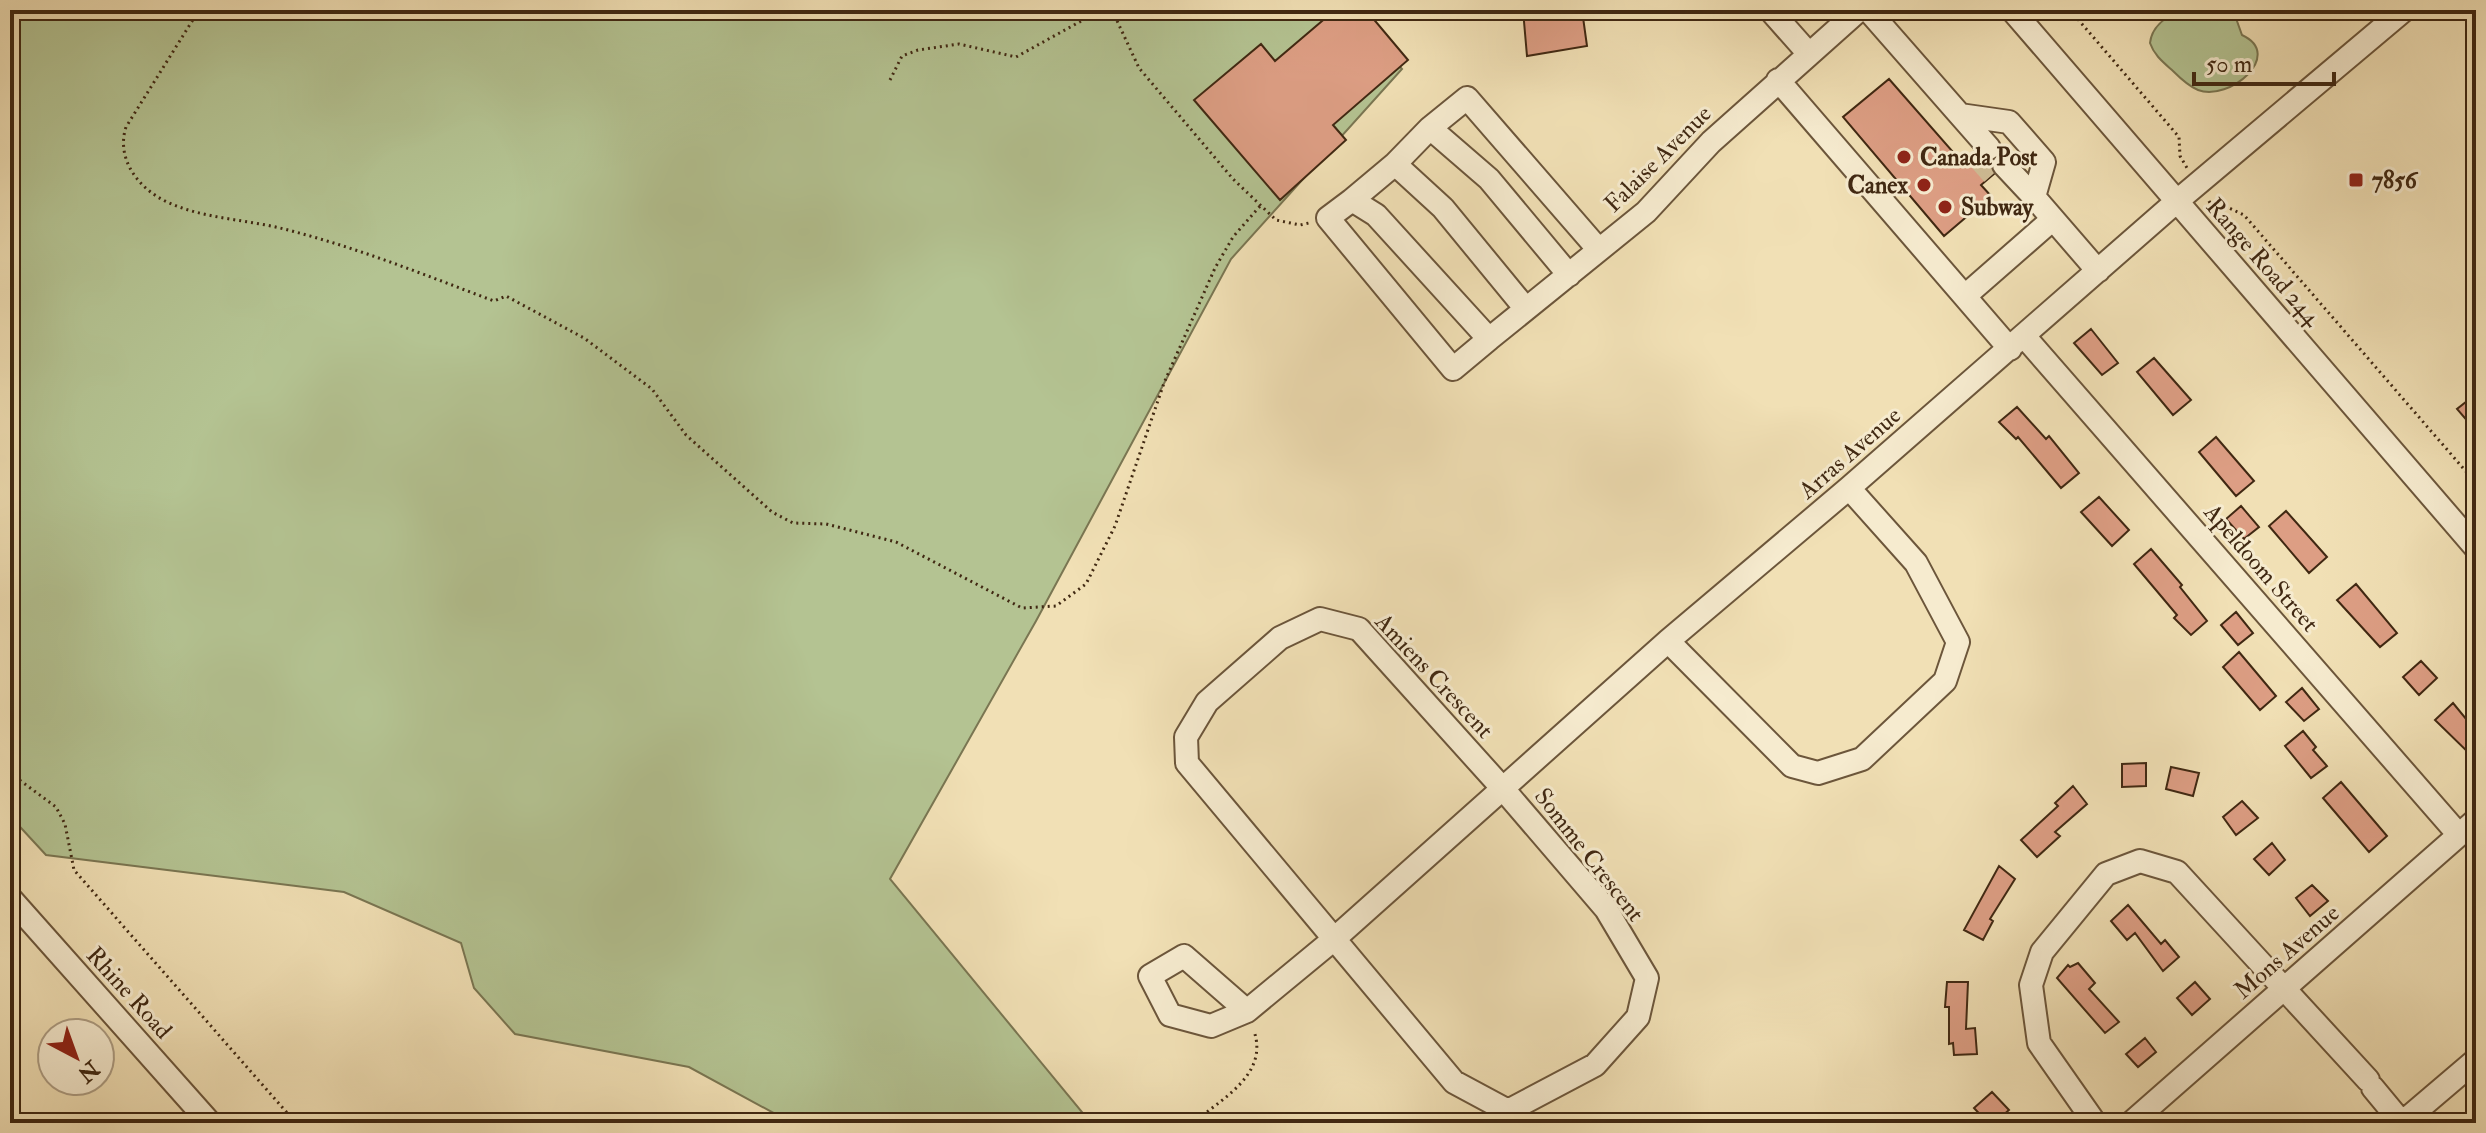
<svg xmlns="http://www.w3.org/2000/svg" width="2486" height="1133" font-family="'IM FELL Double Pica',serif">
	<rect width="100%" height="100%" fill="#f1e0b5"/>
	<filter id="stains"><feTurbulence type="fractalNoise" baseFrequency=".0025" numOctaves="4"/><feColorMatrix values="0 0 0 0 .2 0 0 0 0 .09 0 0 0 0 .02 0 0 0 .5 -.17"/></filter>
	<radialGradient id="worn" r=".72"><stop offset=".6" stop-color="#630" stop-opacity="0"/><stop offset="1" stop-color="#630" stop-opacity=".3"/></radialGradient>
	<path fill="#b4c392" stroke="#7a7652" stroke-width="2" d="M10,10H1350L1402,69L1231,259L1036,621L890,879L1091,1123H792L689,1067L515,1034L474,988L461,943L344,892L46,855L10,816Z
		M2182,10H2233L2242,35C2285,55 2229,102 2198,90C2188,86 2180,78 2173,71C2163,62 2154,55 2150,43C2152,25 2167,16 2182,10Z"/>
	<path fill="#dd9e84" stroke="#402812" stroke-width="2" d="M1335,10H1366L1408,60L1333,125L1346,140L1280,200L1194,100L1261,44L1275,61Z
		M1523,10H1582L1587,46L1527,56Z
		M1889,79L1966,167L1979,157L1990,162L1994,174L1981,185L1991,196L1944,236L1843,117Z
		M2091,329L2118,363L2102,375L2074,343Z
		M2154,358L2191,400L2173,415L2137,372Z
		M2476,394V431L2457,409Z
		M2017,407L2046,439L2049,436L2079,473L2061,488L2018,437L2016,439L1999,422Z
		M2216,437L2254,481L2236,496L2199,452Z
		M2099,497L2129,530L2112,546L2081,512Z
		M2241,506L2259,527L2244,539L2226,519Z
		M2286,511L2327,557L2309,573L2269,526Z
		M2151,549L2182,585L2180,587L2207,621L2191,635L2174,618L2177,615L2134,564Z
		M2356,584L2397,633L2380,647L2337,600Z
		M2236,612L2253,633L2238,645L2221,625Z
		M2239,652L2276,696L2260,710L2223,667Z
		M2421,661L2437,678L2419,695L2403,677Z
		M2302,688L2319,709L2304,721L2286,702Z
		M2453,703L2476,731V760L2435,720Z
		M2303,731L2316,747L2313,750L2327,766L2311,778L2285,746Z
		M2146,763V786L2122,787V764Z
		M2171,767L2199,773L2193,796L2166,789Z
		M2341,782L2387,836L2369,852L2323,798Z
		M2073,786L2087,804L2055,832L2060,836L2037,857L2021,840L2058,806L2055,803Z
		M2242,801L2258,818L2236,835L2223,817Z
		M2272,843L2285,860L2269,875L2254,859Z
		M1999,866L2015,879L1990,919L1993,921L1983,940L1964,930Z
		M2312,885L2328,901L2310,916L2296,898Z
		M2128,905L2161,944L2165,940L2179,957L2163,971L2135,933L2127,940L2111,921Z
		M2078,963L2095,983L2089,989L2119,1022L2105,1033L2057,978L2068,965L2070,967Z
		M1947,982H1968L1966,1029L1975,1028L1977,1054L1954,1055L1953,1043L1949,1044V1007H1945Z
		M2195,982L2210,999L2192,1015L2177,998Z
		M2145,1038L2156,1052L2138,1067L2126,1054Z
		M1992,1092L2009,1110L1994,1123H1988L1974,1108Z"/>
	<g fill="none" stroke-linecap="round" stroke-linejoin="round">
		<path stroke="#cebb94" stroke-width="22" stroke-dasharray="22 11" stroke-linecap="butt" d="M1978,158L1993,175"/>
		<g stroke="#6c563b" stroke-width="26">
			<path id="minor" d="M1770,10L1809,54
				M1868,10L1960,115L2009,122L2044,162L2034,197L2098,271
				M2012,10L2476,548
				M1778,80L2010,349
				M1960,115L1989,148
				M1395,164L1430,128
				M2004,165L2034,197
				M1352,200L1328,218L1453,369L1489,339L1376,215L1352,200L1395,164L1443,208L1526,309
				M1569,275L1489,179L1430,128L1467,98L1599,250
				M1965,296L2053,219
				M2024,336L2459,835
				M1489,339L1646,212L1711,142L1859,10
				M1320,619L1359,629L1504,790L1606,909L1647,978L1638,1017L1595,1065L1508,1111L1454,1082L1187,763L1186,737L1207,702L1280,638Z
				M1668,641L1792,766L1818,773L1862,759L1945,681L1958,642L1916,563L1849,488
				M10,898L210,1123
				M1247,1011L1184,956L1150,976L1170,1015L1211,1026L1247,1011L1333,940L1668,641L1849,488L2176,202L2404,10
				M2373,1088L2402,1123L2476,1060
				M2095,1123L2039,1043L2031,985L2042,952L2106,874L2140,861L2177,872L2368,1080
				M2131,1123L2476,820"/>
		</g>
		<path stroke="#402812" stroke-width="3" stroke-dasharray="2 4" stroke-linecap="butt" d="M199,10L126,127C116,158 137,187 165,201C202,219 245,219 284,229C356,247 425,275 494,301L506,296L584,338L652,389L686,435L772,512L793,523L826,524L896,542L1022,608L1056,606L1086,584L1115,526L1164,383L1215,268L1233,237L1261,205
			M1112,10L1139,68L1233,179L1276,220L1300,225L1309,223
			M2070,10L2179,137L2180,156L2187,168
			M890,80L902,56L918,50L959,44L1016,57L1083,20L1109,10
			M2209,201L2211,205L2227,207L2244,215L2476,483
			M10,773L56,807L65,824L74,870L296,1123
			M1193,1123C1221,1099 1269,1075 1254,1031"/>
		<use href="#minor" stroke="#f6ebcf" stroke-width="22"/>
	</g>
	<g fill="#8f2418" stroke="#f6ebcf" stroke-width="3">
		<circle cx="1904" cy="157" r="8"/>
		<rect x="2348" y="172" width="16" height="16" rx="4"/>
		<circle cx="1924" cy="185" r="8"/>
		<circle cx="1945" cy="207" r="8"/>
	</g>
	<g text-anchor="middle" dominant-baseline="central" stroke-width="6" stroke-linejoin="round" paint-order="stroke">
		<g font-size="24" font-weight="bold" fill="#402812" stroke="#f6ebcf" text-anchor="start">
			<text x="1920" y="157">Canada Post</text>
			<text x="2372" y="180">7856</text>
			<text x="1908" y="185" text-anchor="end">Canex</text>
			<text x="1961" y="207">Subway</text>
		</g>
		<g font-size="24" fill="#402812" stroke="#f6ebcf">
			<text transform="translate(1658 159) rotate(-45)">Falaise Avenue</text>
			<text transform="translate(2263 262) rotate(49)">Range Road 244</text>
			<text transform="translate(1850 453) rotate(-41)">Arras Avenue</text>
			<text transform="translate(2261 568) rotate(49)">Apeldoom Street</text>
			<text transform="translate(1434 676) rotate(47)">Amiens Crescent</text>
			<text transform="translate(1589 855) rotate(52)">Somme Crescent</text>
			<text transform="translate(2287 952) rotate(-41)">Mons Avenue</text>
			<text transform="translate(129 993) rotate(48)">Rhine Road</text>
		</g>
	</g>
	<rect width="2486" height="1133" fill="none" stroke="#f1e0b5" stroke-width="40"/>
	<rect x="12" y="12" width="2462" height="1109" fill="none" stroke="#402812" stroke-width="4"/>
	<rect x="20" y="20" width="2446" height="1093" fill="none" stroke="#402812" stroke-width="2"/>
	<g transform="translate(76 1057) rotate(139)"><circle r="38" fill="#f6ebcf" stroke="#ad9d83" stroke-width="2"/>
	<path d="M0-6L14 30L0 20L-14 30Z" fill="#8f2418"/>
	<text y="-12" font-size="22" font-weight="bold" text-anchor="middle" fill="#402812">N</text>
	</g>
	<path d="M2194 72v12h140v-12" fill="none" stroke="#402812" stroke-width="4"/>
	<text x="2206" y="72" font-size="24" fill="#402812" stroke="#f6ebcf" stroke-width="6" paint-order="stroke">50 m</text>
	<rect width="100%" height="100%" filter="url(#stains)"/>
	<rect width="100%" height="100%" fill="url(#worn)"/>
</svg>
